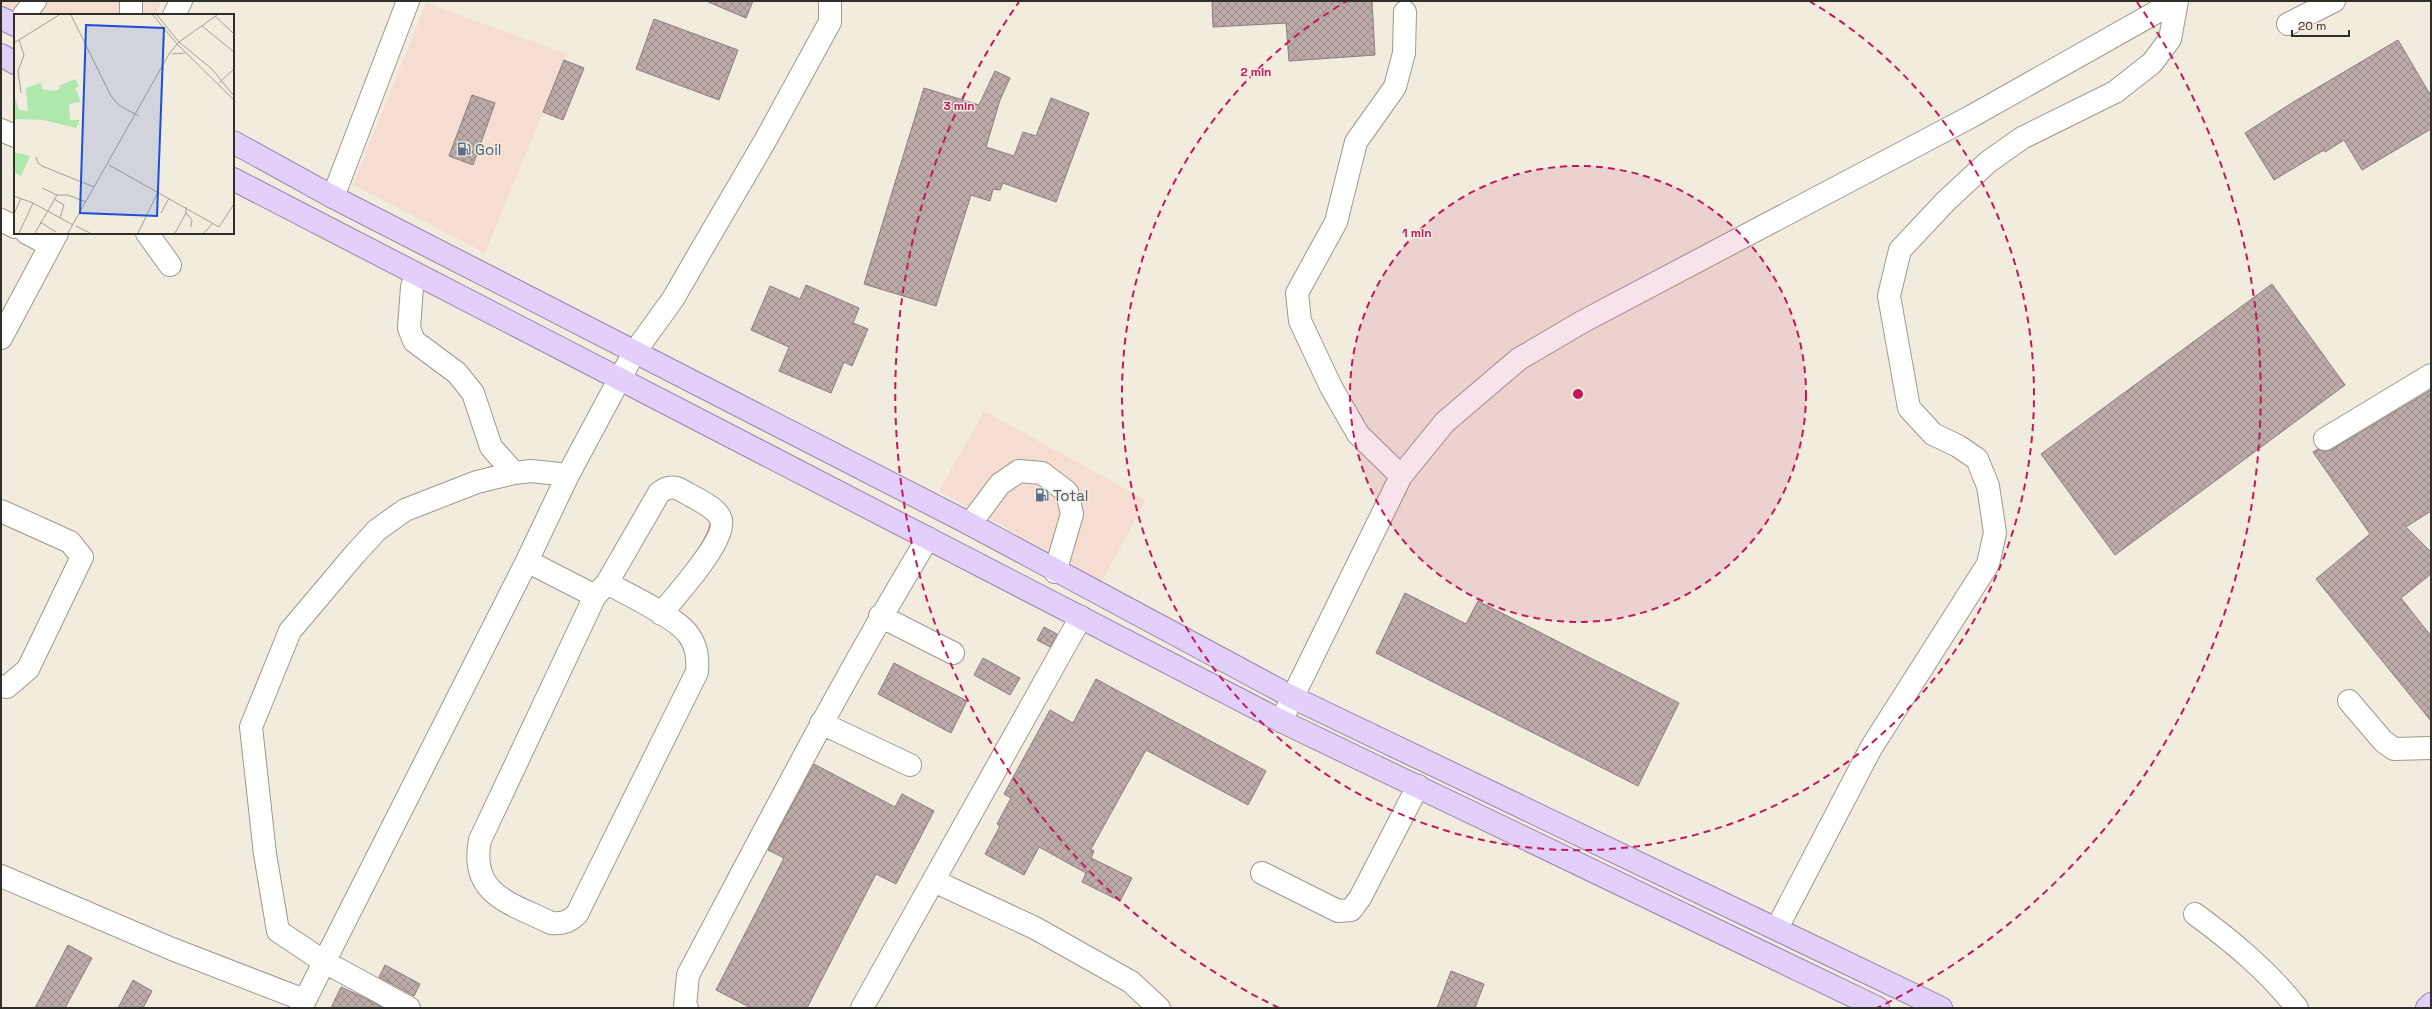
<svg xmlns="http://www.w3.org/2000/svg" width="2432" height="1009" font-family="'Space Grotesk',sans-serif">
	<defs>
		<pattern id="building-cross-hatch" width="8" height="8" patternUnits="userSpaceOnUse"><rect width="8" height="8" fill="#bcaba8"/><path d="M0 0l8 8M0 8l8-8" fill="none" stroke="#998c89"/></pattern>
	</defs>
	<rect width="100%" height="100%" fill="#f1ecde"/>
	<path fill="#f5ddd2" d="M1,1H161L156,15H20L1,4Z
		M426,3L567,54L485,253L353,185Z
		M984,411L1146,500L1102,581L939,491Z"/>
	<path fill="url(#building-cross-hatch)" stroke="#8c7c7a" d="M706,1H753L746,18Z
		M1212,1H1372L1375,55L1289,61L1286,23L1213,27Z
		M654,19L738,50L719,100L636,69Z
		M2398,40L2431,96V129L2362,170L2344,140L2325,152L2324,150L2274,180L2245,133L2295,101Z
		M564,60L584,68L563,120L543,112Z
		M995,71L1010,78L1000,100L986,147L1014,156L1023,132L1036,136L1051,98L1089,113L1056,202L1003,183L1000,190L993,189L990,201L971,195L936,306L864,284L924,88L979,105Z
		M472,95L495,103L473,165L449,156Z
		M2272,284L2345,385L2115,555L2041,454Z
		M806,285L859,308L853,323L868,329L852,366L844,362L831,393L779,371L789,347L751,330L770,286L800,299Z
		M2431,390V511L2406,527L2431,552V574L2401,598L2431,636V721L2316,579L2370,534L2313,452L2318,449L2325,451L2331,450Z
		M1405,593L1466,624L1478,601L1679,703L1638,786L1376,653Z
		M1044,627L1057,634L1050,647L1037,640Z
		M983,658L1020,678L1010,695L974,675Z
		M894,663L967,701L951,733L878,694Z
		M1096,679L1266,771L1248,805L1146,750L1091,849L1094,851L1091,858L1132,878L1120,901L1082,882L1086,873L1039,847L1024,875L985,854L1000,826L997,824L1011,798L1004,794L1050,710L1073,723Z
		M814,764L895,807L902,794L934,811L896,884L876,874L807,1008H751L716,990L784,858L768,850Z
		M68,945L92,958L65,1008H35Z
		M385,965L420,984L414,996L379,977Z
		M1451,971L1484,984L1475,1008H1437Z
		M133,980L152,991L143,1008H118Z
		M341,987L367,999L383,1008H331Z"/>
	<g fill="none" stroke-linecap="round" stroke-linejoin="round">
		<g stroke="#9d998b" stroke-width="24">
			<path id="minor" d="M131,1V15
				M24,15L35,1
				M174,15L181,1
				M2288,24L2334,1
				M1,130L15,136
				M333,197L408,1
				M1,220L15,227
				M27,233L50,245
				M147,233L170,265
				M416,275L412,287L409,328L414,341L457,373L473,393L491,447L514,473
				M1,338L57,233
				M2325,439L2431,375
				M1401,476L1358,434L1331,387L1300,321L1297,293L1336,222L1356,142L1395,87L1404,53L1405,12
				M1,511L70,542L82,557L28,669L7,687L1,686
				M970,524L1000,484L1019,471L1042,473L1067,492L1072,514L1055,572
				M527,561L595,596
				M607,583C627,594 676,617 688,634C697,646 698,658 697,672L577,914C569,922 562,924 551,923C511,903 469,895 480,840L595,596L607,583L659,493C670,484 677,487 688,494C699,500 714,507 720,517C731,537 674,597 661,614
				M880,616L953,653
				M2349,701L2383,741L2394,749L2431,748
				M1281,721L1401,476L1445,422L1519,359L1582,322L1972,116L2176,1
				M821,723L910,765
				M1262,873L1338,911L1351,910L1360,898L1418,786
				M1,876L172,949L304,1000
				M934,881L1035,928L1131,982L1159,1008
				M2195,914C2233,942 2268,971 2297,1008
				M1777,928L1871,748L1988,564L1995,533L1988,486L1977,459L1958,446L1933,434L1909,408L1889,296L1900,250L1946,201L1988,162L2022,138L2115,92L2152,63L2170,39L2177,1
				M301,1008L527,561L568,475L620,378L634,353L673,299L703,247L765,141L830,22V1
				M409,1008L323,961L278,931L265,854L251,727L290,631L355,554L377,530L405,510L477,482L514,473L531,471L568,475
				M687,1008L685,1006L688,975C766,828 842,680 928,538
				M862,1008L1081,617"/>
		</g>
		<g stroke="#9883ae" stroke-width="24">
			<path id="major" d="M1,18L15,25
				M1,55L15,63
				M233,142L333,197L970,524L1294,698L1941,1008
				M233,179L1281,721L1878,1008
				M2427,1008L2431,1004"/>
		</g>
		<use href="#minor" stroke="#fff" stroke-width="22"/>
		<use href="#major" stroke="#e3d0fa" stroke-width="22"/>
	</g>
	<circle cx="1578" cy="394" r="228" fill="#c2185b" fill-opacity=".12"/>
	<g fill="none" stroke="#c2185b" stroke-width="2" stroke-dasharray="7 5">
		<circle cx="1578" cy="394" r="228"/>
		<path d="M1809 1A456 456 0 1 1 1347 1"/>
		<path d="M1279 1008A683 683 0 0 1 1019 2M2137 2A683 683 0 0 1 1877 1008"/>
	</g>
	<defs>
		<g id="fuel-bare" transform="scale(1.08)"><path d="M-5.5-6h7V0h2V4h1.3V-2.5L3-4.5l.8-.8L6-3V5H2.5V1h-1V6h-7ZM-4.2-4.7v3.2H.2V-4.7Z" fill="#5c6f8a" stroke="#f1ecde" stroke-width="2.5" paint-order="stroke"/></g>
	</defs>
	<g fill-rule="evenodd">
		<use href="#fuel-bare" x="464" y="149"/>
		<use href="#fuel-bare" x="1042" y="495"/>
	</g>
	<g text-anchor="middle" dominant-baseline="central" stroke-width="3" stroke-linejoin="round" paint-order="stroke">
		<g font-size="15" fill="#4e5e75" stroke="#f1ecde" text-anchor="start">
			<text x="475" y="149">Goil</text>
			<text x="1053" y="495">Total</text>
		</g>
	</g>
	<g transform="translate(14 14)">
		<rect width="220" height="220" fill="#f1ecde"/>
		<path d="M61,65L65,72L61,74L67,88L55,90L56,106H66L62,114L29,106L0,105V81L5,96L14,97L12,74L27,69L28,75L40,77L46,75L45,72ZM0,138L16,142L7,162L0,158Z" fill="#afe8ac"/>
		<path fill="none" stroke="#a4a096" stroke-width="1" d="M57,1L97,82L106,92L125,102M139,1L163,30L220,86M143,1L165,28L198,55L220,82M201,2L220,20M188,12L220,38M5,26L10,41L4,57L7,79M165,28L203,1M0,29L45,1M0,34V48M158,40L171,39M205,69L220,55M22,143L24,149L28,152L80,173M95,151L205,213L220,190M28,174L43,181M0,182L19,189L59,211M40,185L50,191L46,204M147,199L155,184M172,199L178,206L177,213M0,200L7,184M26,208L42,218M62,212L76,219M5,219L19,189M21,219L43,181H54L72,188M54,219L155,40L165,28M124,219L144,178M161,219L172,199V193M190,219L199,209"/>
		<path fill="#1d4ed8" fill-opacity="0.15" stroke="#1d4ed8" stroke-width="2" d="M72,11L150,14L143,202L66,199Z"/>
		<rect width="220" height="220" fill="none" stroke="#302e29" stroke-width="2"/>
	</g>
	<circle cx="1578" cy="394" r="6" fill="#c2185b" stroke="#f1ecde" stroke-width="2"/>
	<g font-size="12" text-anchor="middle" font-weight="bold" fill="#c2185b" stroke="#f1ecde" stroke-width="3" stroke-linejoin="round" paint-order="stroke">
		<text x="1256" y="76">2 min</text>
		<text x="959" y="110">3 min</text>
		<text x="1417" y="237">1 min</text>
	</g>
	<rect width="2432" height="1009" fill="none" stroke="#302e29" stroke-width="4"/>
	<path d="M2292 30v6h57v-6" fill="none" stroke="#302e29" stroke-width="2"/>
	<text x="2298" y="30" font-size="12" fill="#302e29" stroke="#f1ecde" stroke-width="3" paint-order="stroke">20 m</text>
</svg>
